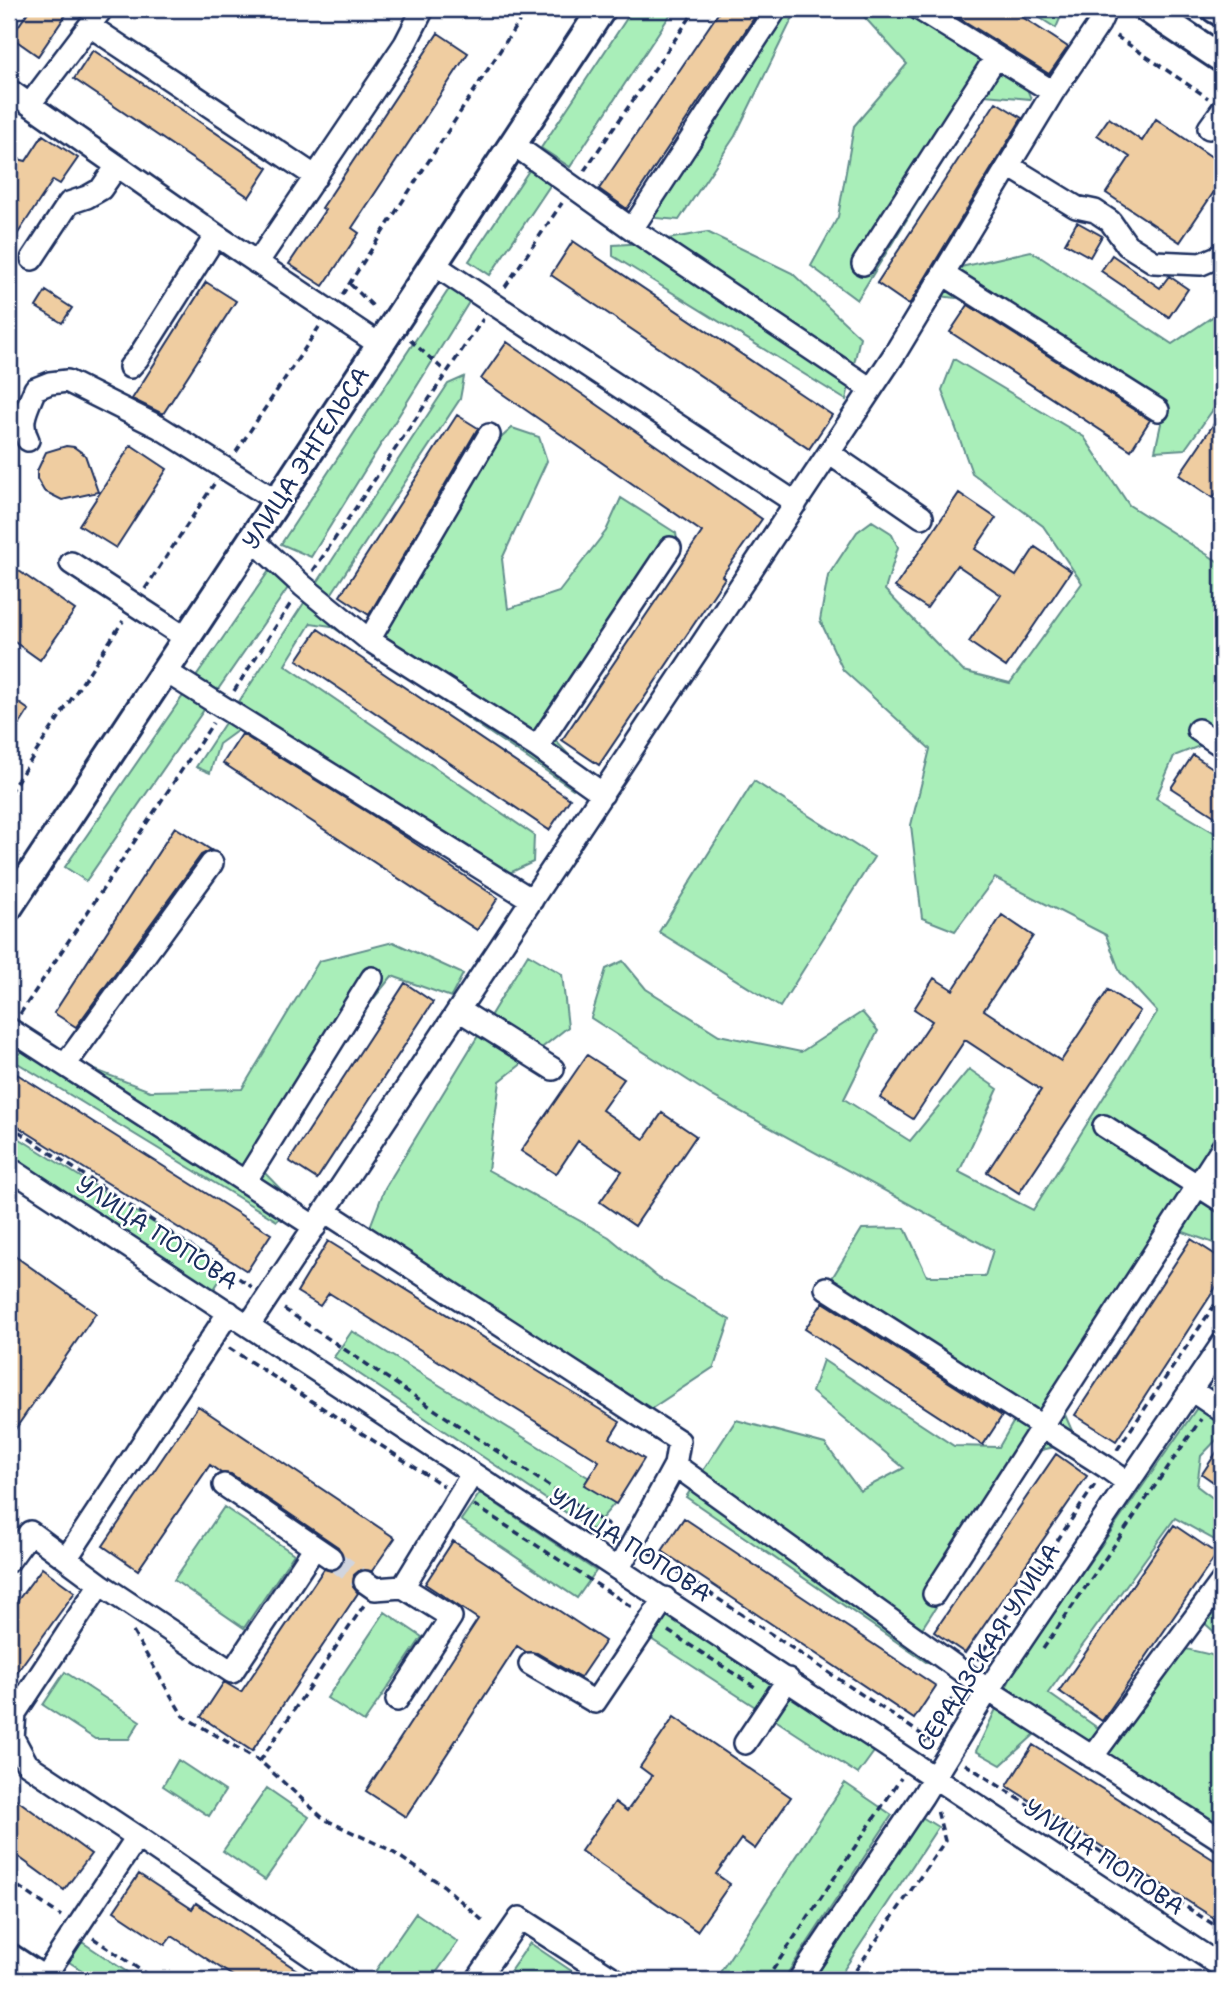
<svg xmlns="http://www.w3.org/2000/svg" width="1231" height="1989" font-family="'Shantell Sans',sans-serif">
	<rect width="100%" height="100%" fill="#fff"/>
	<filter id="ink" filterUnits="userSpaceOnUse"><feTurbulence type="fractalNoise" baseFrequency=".0143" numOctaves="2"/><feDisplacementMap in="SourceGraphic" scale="14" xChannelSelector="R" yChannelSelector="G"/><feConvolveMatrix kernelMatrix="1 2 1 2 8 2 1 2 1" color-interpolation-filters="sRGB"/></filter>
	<g filter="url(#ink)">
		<path fill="#a9eeb9" stroke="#628e8c" stroke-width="2" d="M633,9H674L570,167L541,148Z
			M778,9H797L735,136L679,220L644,217Z
			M857,9H925L1021,74L1031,99L984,95L857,300L811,266L838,217L854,126L907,64Z
			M1026,9H1064L1056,28Z
			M532,166L553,181L490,275L469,261Z
			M707,232L792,273L860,337L846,400L613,256V245L645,243Z
			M1031,251L1172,344L1221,311L1222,308V397L1185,449L1155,451L1164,410L989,289L956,298L939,296L961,267Z
			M455,280L474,294L311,557L281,544Z
			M954,359L1084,437L1129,505L1222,564L1220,681L1222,753L1207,743L1174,756L1156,798L1222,837V1246L1178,1230L1062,1408L1077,1442L1037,1451L921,1630L950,1663L926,1662L686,1497L736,1420L825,1444L860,1491L904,1468L812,1392L823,1360L954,1446L999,1447L1015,1419L826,1288L862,1229L905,1228L927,1276H985L993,1250L714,1097L591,1018L606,969L623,961L646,989L719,1035L801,1052L862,1012L878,1031L844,1099L910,1141L969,1069L998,1089L959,1172L1033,1210L1157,1012L1120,972L1106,935L995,878L955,931L922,918L911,825L930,749L843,670L820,620L828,576L857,532L872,521L891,533L898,547L885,590L963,671L1010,683L1082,583L1043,526L972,473L942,390Z
			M464,377L460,399L328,599L363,626L387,616L491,447L512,428L539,437L547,461L502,559L508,609L559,592L606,531L621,498L676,533L679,552L552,737L586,773L573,789L331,626L311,623L285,665L534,835L533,862L492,881L248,723L219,744L210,773L196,767L448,384Z
			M271,568L292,582L86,881L65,867Z
			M754,781L874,857L780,1007L659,932Z
			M393,942L463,974L451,997L392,976L267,1130L258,1166L294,1203L277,1221L11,1059L31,1045L150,1091L242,1089L319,961Z
			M528,954L562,974L568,1027L500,1081L488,1170L609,1237L657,1277L730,1320L714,1367L640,1416L363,1245L385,1188Z
			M9,1132L227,1269L212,1292L9,1154Z
			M352,1331L620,1497L592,1530L334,1357Z
			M1222,1372V1434L1201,1456L1197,1486L1222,1505V1544L1175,1518L1048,1693L1102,1731L1169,1645L1212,1655L1222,1681V1849L1035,1734L1001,1765L976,1751L1015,1669Z
			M480,1493L596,1571L577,1598L461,1520Z
			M224,1507L294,1554L244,1628L174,1580Z
			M1222,1558V1637H1220L1192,1612Z
			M385,1612L422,1637L364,1722L327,1698Z
			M666,1616L876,1749L858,1774L651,1639Z
			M65,1672L140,1721L129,1739H95L43,1705Z
			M178,1760L225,1791L209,1816L163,1786Z
			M845,1783L892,1815L783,1980H715Z
			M267,1788L309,1817L265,1880L223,1851Z
			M917,1814L938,1827L837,1980H810Z
			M416,1913L458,1942L431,1980H378L372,1976Z
			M82,1942L139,1980H97L69,1962Z
			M530,1943L585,1980H504Z"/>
		<path fill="#efcda1" stroke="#1b2f5e" stroke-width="2" d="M30,9H70L38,56L11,37Z
			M721,9H760L627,209L599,189Z
			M945,9H1010L1068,47L1049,74Z
			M438,33L468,53L352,228L359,233L323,286L289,264L325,210L322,208Z
			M93,50L268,168L249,197L74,79Z
			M996,102L1022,118L909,305L877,283Z
			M1109,118L1142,141L1156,119L1222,164V180L1180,242L1106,193L1130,157L1097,135Z
			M43,135L78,158L60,184L53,180L9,247V165L14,158L26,161Z
			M1077,222L1102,236L1090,257L1065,243Z
			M573,241L832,415L809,449L551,275Z
			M1112,255L1160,288L1169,276L1188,289L1169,317L1101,271Z
			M206,282L236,301L163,414L132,399Z
			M46,291L72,308L62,323L36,307Z
			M968,305L1150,420L1131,450L950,332Z
			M507,342L762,519L722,576L725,578L599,765L562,740L702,532L481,379Z
			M1222,412V485L1213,498L1179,475Z
			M457,415L478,428L369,615L340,596Z
			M131,445L167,469L116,548L79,525Z
			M66,446L74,447L85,455L98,492L62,500L44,491L37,479V471L46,452Z
			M959,493L996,518L975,549L1016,576L1035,547L1071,571L1006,667L969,642L1001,595L957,565L927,608L895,587Z
			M9,564L75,610L40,660L9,638Z
			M318,629L570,799L549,830L297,660Z
			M9,696L29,710L9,741Z
			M242,734L372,815L498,898L477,930L223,763Z
			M1193,755L1222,774V821L1171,788Z
			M175,827L211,850L201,855L76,1027L54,1013Z
			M1002,915L1033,936L984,1010L1061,1061L1108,990L1140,1011L1019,1193L987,1172L1041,1090L965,1040L913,1119L880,1098L932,1021L914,1009L934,978L953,990Z
			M405,983L433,1002L317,1179L289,1161Z
			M587,1055L624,1079L602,1110L644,1139L662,1113L696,1136L635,1226L600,1202L622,1171L578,1141L556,1174L521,1151Z
			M17,1074L271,1234L247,1271L9,1121V1087Z
			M1191,1239L1222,1259V1278L1116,1441L1075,1415Z
			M328,1241L620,1422L610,1438L644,1459L616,1504L584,1485L599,1461L329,1293L320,1306L297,1292Z
			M9,1252L96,1313L9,1438Z
			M823,1302L1002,1416L983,1445L805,1329Z
			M198,1406L395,1538L372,1571L360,1570L354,1575L353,1587L358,1593L252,1751L201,1717L224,1682L241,1692L324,1569L331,1571L337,1569L344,1558L338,1547L231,1474L221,1473L210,1465L138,1570L103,1546Z
			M1222,1444V1488L1202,1474Z
			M1056,1454L1087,1476L965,1653L934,1632Z
			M684,1518L936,1686L914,1719L662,1551Z
			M1174,1525L1217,1554L1102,1721L1059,1691Z
			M453,1541L605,1641L580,1678L537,1653L526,1652L517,1646L406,1817L366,1791L478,1619L425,1584Z
			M42,1568L75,1592L9,1683V1612Z
			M674,1717L791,1797L755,1849L741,1839L716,1874L730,1884L697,1931L581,1851L615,1802L627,1811L652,1776L640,1767Z
			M1033,1745L1222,1865V1923L1007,1786Z
			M9,1794L91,1854L64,1890L9,1850Z
			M139,1874L192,1909L196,1903L312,1980H239L172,1936L165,1945L114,1911Z"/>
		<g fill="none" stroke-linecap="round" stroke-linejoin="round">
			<path stroke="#d1d5df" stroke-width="21" stroke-dasharray="21 10" stroke-linecap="butt" d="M331,1558L365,1582"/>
			<g stroke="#1b2f5e" stroke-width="26">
				<path id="minor" d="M776,9L632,229L871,389
					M919,9L1053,92
					M90,26L316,177
					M9,90L216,235L380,345
					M30,104L102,9
					M1209,128L1222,110
					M513,144L632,229
					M1009,166L1076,207L1095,211L1110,221L1127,245L1154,262L1201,264L1222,255
					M32,259L69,203L87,197L101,189L117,166
					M257,263L405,44L423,9
					M433,264L796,503
					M863,264L996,57
					M943,274L1158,410
					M130,367L138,358L216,235
					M28,440C18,421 28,407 35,389L50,383L67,381L159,427L277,501
					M829,453L922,517
					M252,539L303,586L369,640L537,747L603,794
					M71,563L186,638
					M369,640L489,435
					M165,671L532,900
					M1198,730L1222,746
					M537,747L670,548
					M459,1010L553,1069
					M9,1029L315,1227
					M65,1065L212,863
					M1104,1126L1222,1201
					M9,1168L1222,1967
					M245,1182L372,978
					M326,1212L679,1441L675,1465L988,1690L1222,1840
					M826,1288L1106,1467L1128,1483
					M249,1325L894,355L1053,92L1099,24L1106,9
					M1191,1390L1222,1411
					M224,1485L331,1558
					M66,1559L229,1312
					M9,1561L30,1532L100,1584L15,1713L13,1738L27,1764L137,1837
					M619,1568L675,1465
					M365,1582L375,1589L403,1587
					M100,1584L232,1672L315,1547
					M934,1594L1222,1148
					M530,1664L595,1702L665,1598
					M397,1700L451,1617L403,1587L472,1474
					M745,1743L788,1679
					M1092,1757L1222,1581
					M43,1979L137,1837L347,1980
					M477,1980L520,1918L616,1980
					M799,1980L922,1797L988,1690L1222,1344"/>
			</g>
			<g stroke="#1b2f5e" stroke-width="32">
				<path id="major" d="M1147,9L1222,59
					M1215,9L1222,13
					M9,907L602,9
					M9,1957L44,1980"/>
			</g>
			<path stroke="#1b2f5e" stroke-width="3.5" stroke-dasharray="7 5" stroke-linecap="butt" d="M1116,36L1208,98
				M584,171L696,9
				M350,284L376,309
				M505,287L562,203
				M342,295L527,9
				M410,340L446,372
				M236,452L319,327
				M313,571L483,319
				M145,589L214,484
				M234,691L291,603
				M9,793L123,621
				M20,1014L213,723
				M9,1125L252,1287
				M284,1309L618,1532
				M229,1348L444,1486
				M1117,1450L1222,1294
				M474,1505L635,1609
				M648,1552L933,1742
				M668,1631L758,1689
				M133,1632L183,1716L260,1761L324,1819L388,1849L444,1886L483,1921
				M1043,1649L1201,1419
				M977,1660L1096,1483
				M922,1745L956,1693
				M260,1761L364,1605
				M965,1764L1222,1930
				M9,1880L61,1916
				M93,1938L155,1980
				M766,1980L901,1778
				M849,1980L945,1841L937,1810"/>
			<use href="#minor" stroke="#fff" stroke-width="21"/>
			<use href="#major" stroke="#fff" stroke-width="26"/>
		</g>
	</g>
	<g text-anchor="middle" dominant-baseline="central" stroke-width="5" stroke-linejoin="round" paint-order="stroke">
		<g font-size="24" fill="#1b2f5e" stroke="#fff">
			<text transform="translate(306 458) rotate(-57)">УЛИЦА ЭНГЕЛЬСА</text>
			<text transform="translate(157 1233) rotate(33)">УЛИЦА ПОПОВА</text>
			<text transform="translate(630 1545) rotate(33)">УЛИЦА ПОПОВА</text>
			<text transform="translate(988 1647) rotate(-57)">СЕРАДЗСКАЯ УЛИЦА</text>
			<text transform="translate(1104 1857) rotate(34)">УЛИЦА ПОПОВА</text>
		</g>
	</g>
	<rect width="1231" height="1989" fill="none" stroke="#fff" stroke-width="35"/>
	<rect x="18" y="18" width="1196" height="1954" fill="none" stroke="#1b2f5e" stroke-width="2.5" filter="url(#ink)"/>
</svg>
